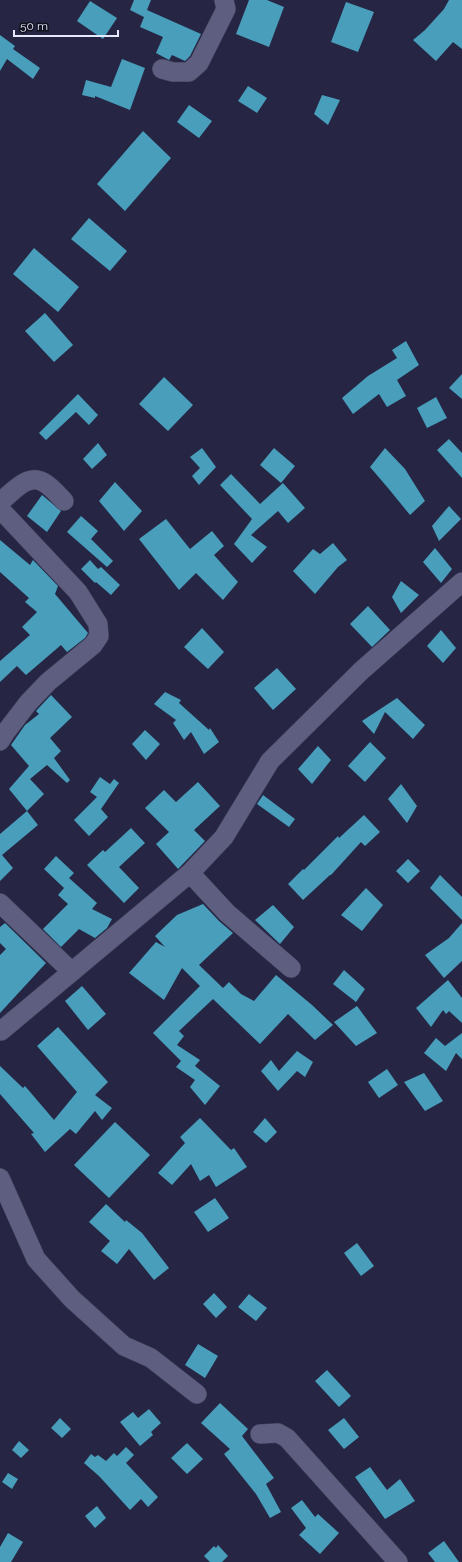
<svg xmlns="http://www.w3.org/2000/svg" width="462" height="1562" font-family="Raleway,sans-serif">
	<rect width="100%" height="100%" fill="#262644"/>
	<path fill="#489ebb" d="M134,0H151L147,10L201,34L190,56L185,61L172,55L169,60L156,53L163,37L140,27L144,17L130,10Z
		M249,0H267L284,7L269,47L236,34Z
		M449,0H462V49L453,42L436,61L413,40L425,30L444,9Z
		M90,1L117,18L103,39L77,21Z
		M346,2L374,12L358,52L331,42Z
		M0,35L15,46L13,49L40,68L33,79L7,59L0,71Z
		M122,59L145,68L130,110L95,96V98L82,95L86,80L111,87Z
		M248,86L267,98L257,113L238,101Z
		M322,95L340,100L328,125L314,114Z
		M189,105L212,121L199,138L177,122Z
		M143,131L171,158L125,211L97,184Z
		M89,218L127,251L110,271L71,239Z
		M34,248L79,287L58,312L13,274Z
		M45,313L73,345L54,362L25,331Z
		M406,341L419,365L397,380L406,396L387,407L379,394L353,414L342,398L368,376L397,358L392,350Z
		M462,374V399L449,388Z
		M164,377L193,405L168,431L139,404Z
		M78,394L98,415L89,425L76,412L46,440L39,433Z
		M436,397L447,418L427,428L417,408Z
		M449,439L462,453V478L437,450Z
		M98,443L107,455L92,469L83,459Z
		M202,448L216,467L199,485L192,476L200,468L190,457Z
		M274,448L295,466L281,483L260,465Z
		M385,448L405,469L425,501L410,515L388,488L370,467Z
		M231,474L260,504L283,483L305,508L288,523L278,511L251,535L267,547L252,563L234,544L252,519L220,485Z
		M115,482L142,511L124,531L99,501Z
		M42,495L61,511L47,532L27,516Z
		M449,506L461,519L439,541L432,526Z
		M81,516L98,531L91,539L113,561L107,567L67,532Z
		M166,519L190,549L212,531L224,546L214,555L238,582L223,600L196,573L179,590L139,539Z
		M0,540L30,565L33,560L58,586L55,594L88,633L85,638L67,652L61,645L26,675L17,666L0,682V661L30,635L22,627L37,612L25,602L29,598L0,572Z
		M333,543L347,560L338,567L315,594L293,571L313,549L320,554Z
		M435,548L452,569L441,583L423,562Z
		M90,560L98,569L101,567L120,585L111,595L96,582L95,583L81,569Z
		M401,581L419,595L401,613L392,597Z
		M368,606L390,630L372,647L350,624Z
		M202,628L224,652L208,669L184,647Z
		M441,630L456,648L443,663L427,646Z
		M277,668L296,689L273,710L254,688Z
		M165,692L181,700L179,703L209,730L210,728L219,742L204,754L191,732L184,740L173,723L176,720L154,704Z
		M51,695L72,717L50,738L61,751L54,758L70,780L67,783L47,765L30,779L44,794L27,811L9,789L29,766L11,745L25,725L39,714L36,711Z
		M397,698L425,725L413,739L385,712L374,734L362,721Z
		M145,730L160,744L146,760L132,744Z
		M370,742L386,758L365,782L348,766Z
		M318,746L331,760L312,784L298,769Z
		M100,777L110,784L114,779L119,783L101,809L108,817L89,836L74,820L97,797L90,792Z
		M198,782L220,806L194,830L205,841L178,869L156,844L169,832L145,808L164,790L176,802Z
		M401,784L417,806L407,823L388,799Z
		M263,795L295,819L289,827L257,804Z
		M27,811L38,825L2,855L13,868L0,881V834Z
		M364,815L380,832L365,846L361,842L331,875H330L303,900L288,884L303,869L304,870L338,836L339,838Z
		M131,828L145,843L119,867L139,888L124,903L87,865L103,850L105,852Z
		M56,856L74,873L69,878L97,903L92,909L112,919L107,928L95,938L79,929L61,947L43,929L68,904L58,895L64,888L44,869Z
		M408,859L420,871L408,883L396,871Z
		M440,875L462,897V920L430,888Z
		M366,888L383,905L362,931L341,915Z
		M203,904L219,921L233,933L199,965L223,988L229,982L241,994L254,1001L276,975L312,1005L333,1025L315,1040L288,1014L260,1044L213,999L179,1031L184,1036L177,1045L200,1060L195,1066L220,1086L205,1105L190,1087L195,1080L176,1067L181,1061L153,1033L200,986L182,968L164,1000L129,973L156,942L165,947L155,936L177,915Z
		M273,905L294,927L280,944L255,920Z
		M5,923L46,963L0,1013V955L6,949L0,943V927Z
		M462,923V961L444,978L425,955L449,938Z
		M344,970L365,989L356,1002L333,984Z
		M448,980L462,998V1023L449,1011L446,1014L443,1010L431,1027L416,1008Z
		M82,986L106,1014L88,1030L65,1001Z
		M357,1006L377,1033L356,1046L334,1022Z
		M58,1027L108,1082L95,1095L112,1108L102,1120L95,1111L76,1134L70,1129L45,1152L31,1134L34,1133L0,1094V1066L23,1088L25,1086L54,1120L77,1092L37,1046Z
		M462,1033V1059L456,1053L446,1071L424,1053L436,1038L445,1046Z
		M297,1051L313,1062L305,1077L297,1071L278,1091L261,1071L271,1060L279,1071Z
		M387,1069L398,1085L379,1098L368,1082Z
		M424,1073L443,1101L425,1111L404,1082Z
		M200,1118L231,1150L234,1148L247,1167L216,1187L209,1175L200,1181L191,1164L172,1185L158,1173L185,1143L180,1137Z
		M265,1118L277,1132L266,1143L253,1132Z
		M115,1122L150,1155L109,1198L74,1165Z
		M215,1198L229,1218L208,1232L194,1212Z
		M106,1204L125,1222L126,1220L142,1233L169,1268L154,1280L129,1249L117,1264L101,1251L110,1241L89,1222Z
		M357,1243L374,1266L361,1276L344,1253Z
		M214,1293L227,1307L216,1318L203,1304Z
		M249,1294L267,1308L256,1321L238,1307Z
		M198,1344L218,1356L205,1378L185,1365Z
		M327,1370L351,1396L339,1407L315,1381Z
		M220,1403L248,1429L242,1436L274,1478L266,1484L281,1512L270,1518L256,1494L224,1454L230,1449L201,1423Z
		M149,1409L161,1423L151,1432L153,1435L140,1446L120,1422L133,1412L138,1418Z
		M60,1418L71,1429L62,1438L51,1428Z
		M344,1418L359,1437L344,1449L328,1430Z
		M19,1441L29,1450L21,1458L12,1450Z
		M187,1443L203,1459L187,1474L171,1458Z
		M126,1447L134,1455L126,1463L158,1497L148,1507L141,1499L130,1510L99,1476L84,1463L91,1454L95,1457L98,1455L106,1461L114,1453L117,1456Z
		M370,1467L387,1490L400,1479L415,1501L385,1519L355,1477Z
		M8,1473L18,1479L12,1489L2,1482Z
		M302,1500L315,1517L318,1514L339,1533L320,1554L299,1535L306,1528L291,1508Z
		M97,1506L106,1518L95,1528L85,1516Z
		M8,1533L23,1542L11,1562H0V1547Z
		M444,1541L459,1562H435L428,1553Z
		M218,1545L228,1556L222,1562H210L204,1556L214,1546L216,1548Z"/>
	<g fill="none" stroke-linecap="round" stroke-linejoin="round">
		<g stroke="#44435c" stroke-width="20">
			<path id="minor" d="M162,69L173,72H189L199,63L226,9L224,0
				M0,502C12,493 27,473 43,482C51,486 58,495 64,501
				M0,509L78,592L98,624L99,636L93,645L48,682L28,703L5,733L0,741
				M190,873L227,913L291,968
				M0,903L72,972
				M1,1031L190,873L224,837L270,761L361,671L462,582
				M0,1178L36,1259L72,1299L124,1346L151,1358L197,1394
				M260,1434L278,1433L287,1438L398,1562"/>
		</g>
		<use href="#minor" stroke="#5d5e80" stroke-width="19"/>
	</g>
	<path d="M14 30v6h104v-6" fill="none" stroke="#e7e9fc" stroke-width="2"/>
	<text x="20" y="30" font-size="12" fill="#e7e9fc" stroke="#11111e" stroke-width="3" paint-order="stroke">50 m</text>
</svg>
